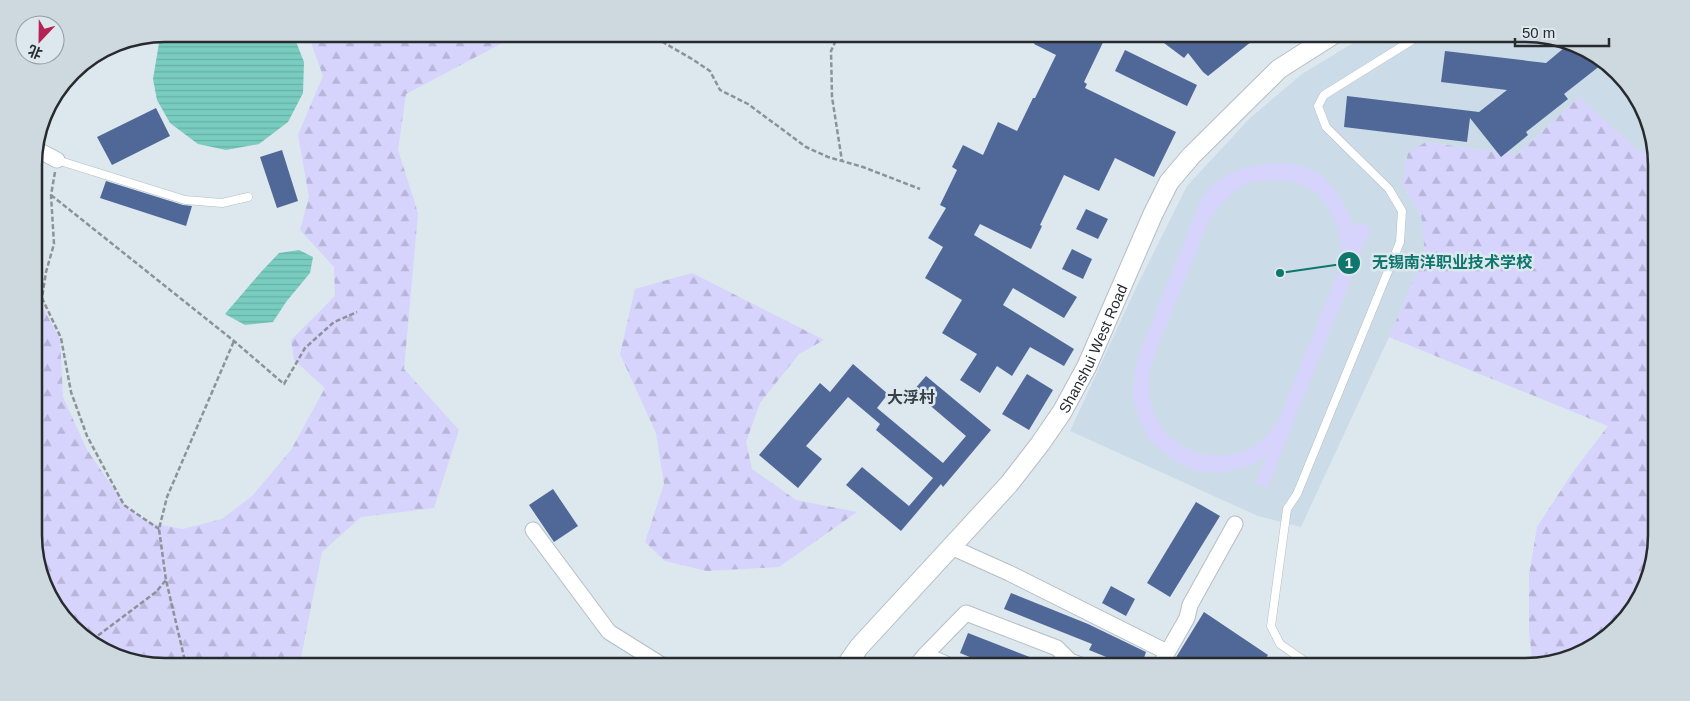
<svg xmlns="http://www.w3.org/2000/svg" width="1690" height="701" font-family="Arial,'Noto Sans SC',sans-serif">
	<defs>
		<pattern id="forest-firs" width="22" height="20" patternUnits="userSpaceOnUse" patternTransform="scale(1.25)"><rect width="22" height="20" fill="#d6d3fd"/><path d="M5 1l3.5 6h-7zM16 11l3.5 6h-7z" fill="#b8b5d9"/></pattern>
		<pattern id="water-rules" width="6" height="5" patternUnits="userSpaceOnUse" patternTransform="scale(1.25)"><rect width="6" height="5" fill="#79ccc0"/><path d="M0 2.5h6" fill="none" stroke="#69afa5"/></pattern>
	</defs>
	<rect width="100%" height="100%" fill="#dde7ee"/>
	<path fill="#cbdce8" d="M1368,34H1524L1567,41L1629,85L1653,143L1642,155L1579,97L1517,155L1426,142L1402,184L1421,215L1425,254L1389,337L1301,527L1258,516L1070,431L1134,292L1187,186L1250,118L1302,74Z"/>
	<path fill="url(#forest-firs)" d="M308,34H514L506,41L406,94L398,150L418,213L404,369L459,430L434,508L361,517L322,552L299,667H166L123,660L66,622L36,561L35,293L60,339L63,397L86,448L126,507L150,523L183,529L222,519L252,496L291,450L325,388L294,360L291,340L335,296L334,267L300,230L309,197L298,135L323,76Z
		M1579,97L1642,154L1653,143L1655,148L1656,535L1649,578L1604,640L1533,667L1529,631V575L1537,527L1573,472L1608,426L1389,337L1425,254L1421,215L1402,184L1408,153L1426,142L1517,155Z
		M34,217L39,219L43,246L35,262Z
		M692,273L824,340L799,354L760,403L746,442L752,469L796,500L857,512L779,567L707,571L665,561L645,542L664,484L656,433L620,354L635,289Z"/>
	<path fill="#d6d3fd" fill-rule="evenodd" d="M1284,163C1291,164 1298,165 1304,167C1332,175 1344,203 1354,227L1357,222L1371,228L1267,488L1256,483L1267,455L1252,465L1224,472L1196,471L1172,459L1149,439L1140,421L1133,397L1135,370L1140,352L1201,200C1205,195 1209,189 1213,185C1233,167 1259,164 1284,163ZM1278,181C1285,182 1292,181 1298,183C1328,192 1344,230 1341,260C1340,265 1338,270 1337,275L1278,422C1269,433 1260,445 1247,450C1207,467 1157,445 1150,399C1147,386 1149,374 1152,361L1209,220C1221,204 1234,186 1254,182C1262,180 1271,181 1278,181Z"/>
	<path fill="url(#water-rules)" d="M166,34H293L304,62L303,93L288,122L259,144L226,150L198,144L170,123L157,100L153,79L159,43Z
		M299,250L313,257L310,273L286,302L273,322L245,325L225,314L261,272L279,253Z"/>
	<path fill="#4f6898" d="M1040,34H1107L1084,82L1087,84L1085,88L1176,132L1154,177L1115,158L1099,191L1064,175L1040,225L1042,226L1031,249L980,224L974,235L1077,297L1064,318L1013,288L1003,305L1074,349L1064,366L1030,347L1012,376L997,366L980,393L960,380L977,354L942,333L962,300L925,278L943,247L928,238L946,208L940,205L957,170L952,167L963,145L983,155L998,122L1017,131L1033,98H1035L1056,55L1034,44Z
		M1152,34H1202L1213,42L1224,34H1261L1208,76L1203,72L1188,53L1184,58Z
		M1570,43L1601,65L1564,94L1568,99L1526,132L1528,135L1501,157L1470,118L1467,142L1344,127L1347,96L1479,112L1507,90L1441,82L1445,51L1546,63Z
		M1125,50L1197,85L1187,106L1115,71Z
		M156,108L170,136L112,165L97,137Z
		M282,150L298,201L277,208L260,157Z
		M106,181L183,205L192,206L186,226L100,198Z
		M1086,209L1108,219L1098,239L1076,229Z
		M1072,249L1092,259L1083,279L1062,269Z
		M853,364L888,394L877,408L943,463L966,436L913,391L926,376L991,430L943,487L941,484L901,531L846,485L862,467L909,506L933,478L876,430L880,424L848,397L806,446L822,459L798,488L759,455L820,383L830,392Z
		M1027,374L1053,390L1029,430L1002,414Z
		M553,489L578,526L554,542L529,505Z
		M1196,502L1220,516L1170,597L1147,583Z
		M1111,586L1135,599L1126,616L1102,603Z
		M1011,593L1088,624L1146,652L1141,667H1131L1089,650L1092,644L1004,609Z
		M1204,612L1268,655L1260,667H1170Z
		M968,633L1053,666V667H994L960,653Z"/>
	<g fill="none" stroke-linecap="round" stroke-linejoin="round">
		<g stroke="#b4bec5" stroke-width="9">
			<path id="service" d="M57,160L185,200L222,203L248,197
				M1313,667L1280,644L1271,626L1287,509L1297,494L1400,242L1402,211L1389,189L1326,127L1318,106L1324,95L1422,34"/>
		</g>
		<g stroke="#b4bec5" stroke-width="17">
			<path id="minor" d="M36,149L57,160
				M533,530L609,632L665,667
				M951,547L1009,573L1167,652
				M925,655L966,613L1057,648L1070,661L1086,667
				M915,667L925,655L953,667
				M1159,667L1187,618L1190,605L1235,524"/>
		</g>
		<g stroke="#b4bec5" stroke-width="21">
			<g id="tertiary">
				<path id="s1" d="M845,667L859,647L1009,484L1040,444L1062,412L1087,366L1153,214L1169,182L1191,156L1279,69L1334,34"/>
			</g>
		</g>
		<path stroke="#8b9398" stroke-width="2.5" stroke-dasharray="5 2.5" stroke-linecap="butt" d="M649,34L692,59L710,71L720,90L748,104L806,147L828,157L863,167L920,189
			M839,34L831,51L832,97L842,161
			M55,172L51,195L54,244L46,272L42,298L61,338L71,392L87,436L124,505L159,529
			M51,195L234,341L284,384L305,348L334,322L357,312
			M92,640L156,592L166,580
			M185,667V661L166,580L159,529L167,497L234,341"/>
		<use href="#service" stroke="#fff" stroke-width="8"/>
		<use href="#minor" stroke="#fff" stroke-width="15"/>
		<use href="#tertiary" stroke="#fff" stroke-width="19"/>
	</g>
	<g text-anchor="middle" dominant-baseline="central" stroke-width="5" stroke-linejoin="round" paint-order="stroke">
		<g font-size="15" fill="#272b2e" stroke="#dde7ee">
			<text stroke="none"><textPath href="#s1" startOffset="406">Shanshui West Road</textPath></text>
		</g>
		<g font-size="16" font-weight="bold" fill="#384147" stroke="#dde7ee">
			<text x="911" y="397">大浮村</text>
		</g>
	</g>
	<path d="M0 0H1690V701H0ZM165 42H1525A123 123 0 0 1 1648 165V535A123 123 0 0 1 1525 658H165A123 123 0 0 1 42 535V165A123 123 0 0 1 165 42Z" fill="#ced8df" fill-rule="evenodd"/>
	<path fill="none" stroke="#272b2e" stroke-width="2.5" d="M165 42H1525A123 123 0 0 1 1648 165V535A123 123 0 0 1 1525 658H165A123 123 0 0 1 42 535V165A123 123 0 0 1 165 42Z"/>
	<path fill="none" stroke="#0f766e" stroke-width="2" d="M1280 273L1349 263"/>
	<g fill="#0f766e" stroke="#dde7ee" stroke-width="2">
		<circle cx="1280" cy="273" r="5"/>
		<circle cx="1349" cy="263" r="12"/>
	</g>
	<g font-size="15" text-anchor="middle" font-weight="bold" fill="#fff">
		<text x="1349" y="268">1</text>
	</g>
	<g font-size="16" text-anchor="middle" font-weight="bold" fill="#0f766e" stroke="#dde7ee" stroke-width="5" stroke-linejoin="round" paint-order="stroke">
		<text x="1452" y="268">无锡南洋职业技术学校</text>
	</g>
	<g transform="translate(40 40) rotate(202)"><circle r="24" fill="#dde7ee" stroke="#949ca1"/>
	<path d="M0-4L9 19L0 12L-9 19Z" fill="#b32353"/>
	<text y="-8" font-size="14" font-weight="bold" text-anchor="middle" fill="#272b2e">北</text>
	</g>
	<path d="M1515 38v8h94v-8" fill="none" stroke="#272b2e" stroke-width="2.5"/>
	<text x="1522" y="38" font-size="15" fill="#272b2e" stroke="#dde7ee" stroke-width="4" paint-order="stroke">50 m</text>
</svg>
